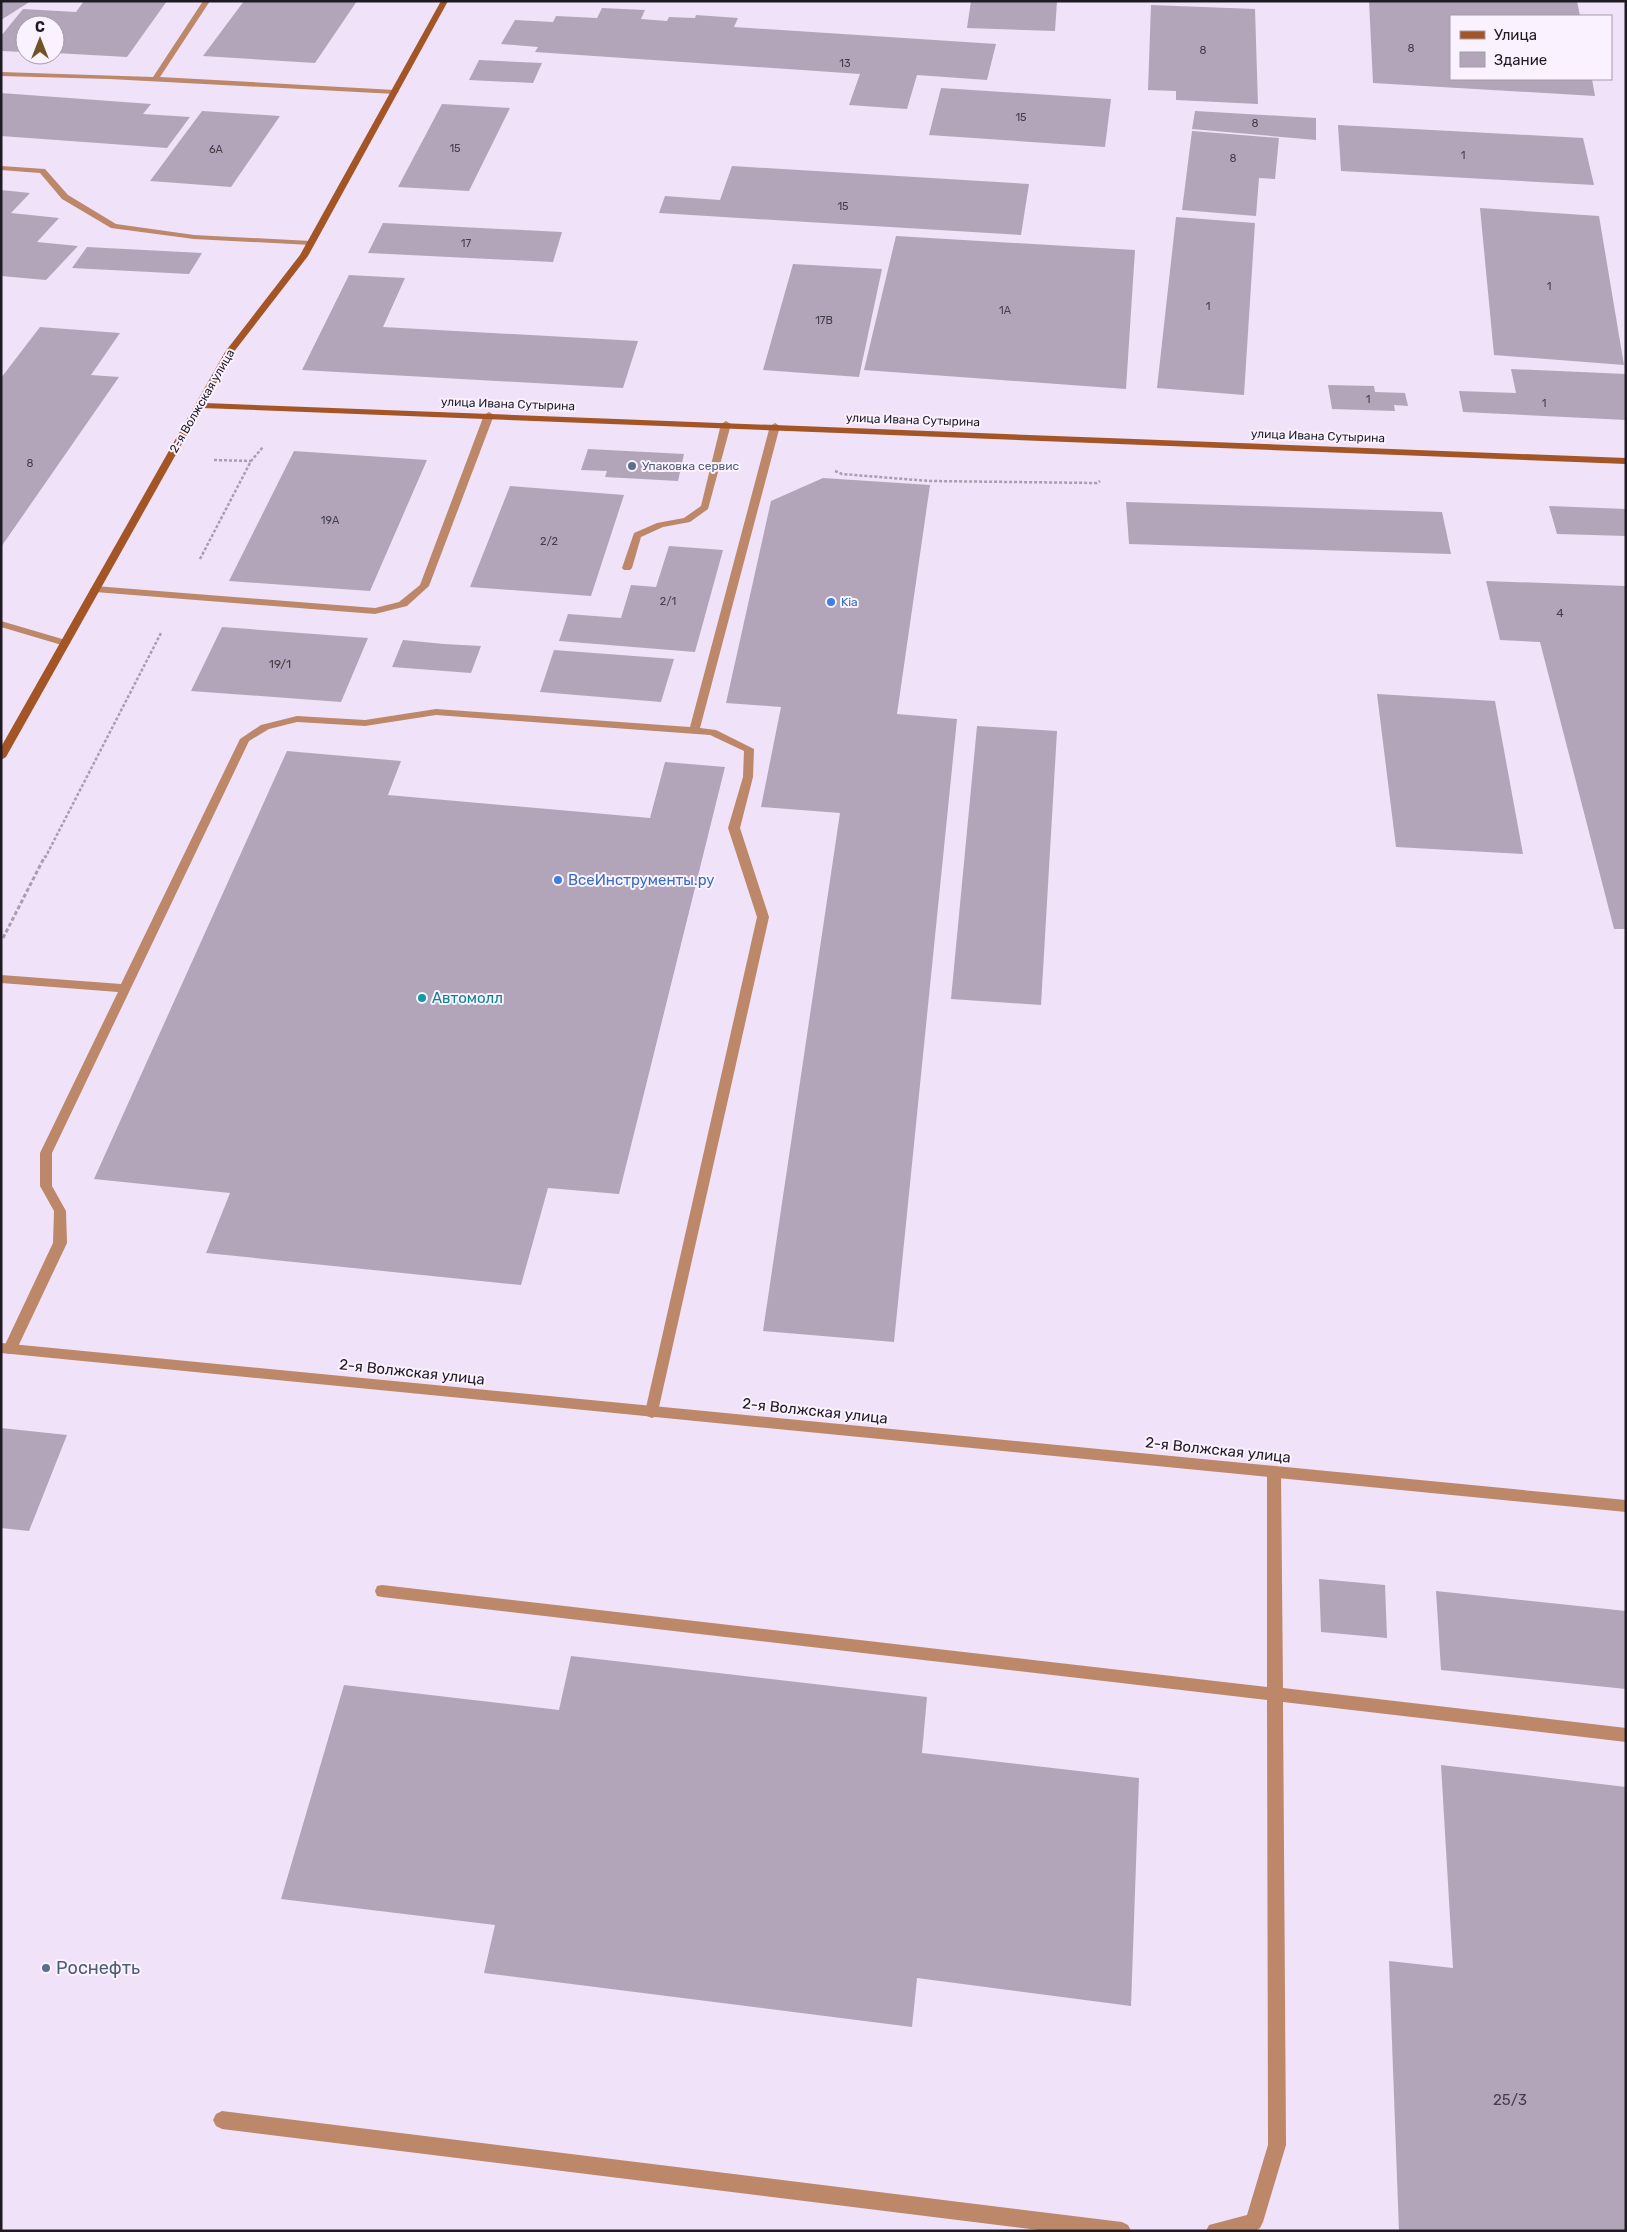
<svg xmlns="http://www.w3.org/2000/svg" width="1627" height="2232" font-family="Rubik,sans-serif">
	<rect width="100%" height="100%" fill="#f0e2f8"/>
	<path fill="#b2a5ba" d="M1,1H31L1,20Z
		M84,1H167L127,57L55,53V25H25V52L1,51V36L23,9L76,12Z
		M244,1H357L315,63L203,56Z
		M971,1H1057L1055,31L967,28Z
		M1369,1H1577L1580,16H1451V79H1592L1595,96L1373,83Z
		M1151,5L1255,9L1258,104L1176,100V91L1148,90Z
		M602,8L645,10L641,19L667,21L669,17L695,18L696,15L738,18L734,27L996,44L987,80L917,75L907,109L849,105L860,74L535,52L538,47L501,44L515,20L553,22L556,16L597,18Z
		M479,60L542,63L533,83L469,80Z
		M941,88L1111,99L1105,147L929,135Z
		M1,93L151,104L143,114L190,117L167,148L1,136Z
		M442,104L510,108L469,191L398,187Z
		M202,111L280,116L231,187L150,181Z
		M1195,111L1316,118V140L1192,129Z
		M1338,125L1583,138L1594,185L1341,171Z
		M1192,131L1279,138L1275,179L1259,178L1256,216L1182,210Z
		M732,166L1029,184L1021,235L659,213L665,196L720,200Z
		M1,190L30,193L11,213L59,218L37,242L78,246L46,280L1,276Z
		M1480,208L1599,216L1624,365L1494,355Z
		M1176,217L1255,223L1244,395L1157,388Z
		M383,223L562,232L553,262L368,253Z
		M896,236L1135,250L1126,389L864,370Z
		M87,247L202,253L189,274L72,268Z
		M793,264L882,269L859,377L763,370Z
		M349,275L405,278L383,327L638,341L623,388L302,370Z
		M40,327L120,333L91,375L119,377L1,547V378Z
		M1511,369L1626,374V420L1463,412L1459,391L1516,393Z
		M1328,385L1374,386L1375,392L1405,393L1408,406L1394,405L1395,411L1332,409Z
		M588,449L684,454L678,481L605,477L607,471L581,470Z
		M294,451L427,460L370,591L229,581Z
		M823,478L930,485L897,714L957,719L894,1342L763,1331L840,813L761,807L781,707L726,703L771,501Z
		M510,486L624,495L591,596L470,587Z
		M1126,502L1442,512L1451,554L1129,544Z
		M1549,506L1626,509V536L1557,534Z
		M669,546L723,550L695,652L559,641L568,614L621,618L631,585L656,587Z
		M1486,581L1626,586V929H1614L1540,642L1500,640Z
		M222,627L368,638L341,702L191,691Z
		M403,640L444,644L481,646L471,673L392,667Z
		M554,650L674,659L661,702L540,692Z
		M1377,694L1495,701L1523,854L1396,847Z
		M977,726L1057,731L1041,1005L951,999Z
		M287,751L401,761L388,795L650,818L665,762L725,767L619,1194L548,1188L521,1285L206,1253L230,1193L94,1179Z
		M1,1428L67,1435L29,1531L1,1528Z
		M1319,1579L1385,1585L1387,1638L1321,1632Z
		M1436,1591L1626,1611V1689L1441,1670Z
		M571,1656L927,1697L922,1753L1139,1778L1131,2006L917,1978L912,2027L484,1973L495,1925L281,1899L344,1685L559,1710Z
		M1441,1765L1626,1787V2231H1399L1389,1961L1453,1968Z"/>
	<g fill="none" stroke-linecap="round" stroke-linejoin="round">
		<path stroke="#a99eaf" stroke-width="2.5" stroke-dasharray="3 2" stroke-linecap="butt" d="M214,460L251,461
			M835,471L842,474L929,481L1097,483L1100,481
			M200,559L251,461L263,447
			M45,858L161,633"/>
		<path stroke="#a99eaf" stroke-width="3" stroke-dasharray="4 2.5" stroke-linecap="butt" d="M3,938L45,856"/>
		<path fill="#bd8769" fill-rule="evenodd" d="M203,1H210L160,77L395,90L399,92L395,94L109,79L1,76V72L153,77Z
			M1,166L45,169L68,195L116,224L194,235L311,241L315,243L311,245L194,239L111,228L62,199L40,173L1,170Z
			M489,412L494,415L429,586L407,606L375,614L95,592L90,589L95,586L375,608L399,602L420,585L484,415Z
			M726,421L731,424L708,509L690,522L663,527L641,537L632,568L630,570H624L622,568L634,533L657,523L684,518L701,506L721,424Z
			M775,423L780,426L700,728L716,730L754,749L753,777L740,828L769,917L657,1416L652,1418L647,1416L645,1412L757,917L728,828L743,777L744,751L710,735L436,715L365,726L297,722L269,729L249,741L52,1153V1186L66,1211L67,1243L15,1353L10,1354L5,1353L3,1349L53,1243L54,1211L40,1186V1153L118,992L1,983V975L121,984L240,739L261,725L297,716L365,720L436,709L690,727L770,426Z
			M1,621L69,641L70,643L65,646L1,627Z
			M1274,1466L1279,1468L1281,1472L1283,1688L1626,1728V1742L1283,1702L1286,2145L1263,2222L1260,2228L1255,2231H1206L1209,2225L1247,2215L1268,2145L1267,1700L382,1597L377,1596L375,1591L377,1586L382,1585L1267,1687V1472L1269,1468Z
			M222,2111L1122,2222L1128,2225L1131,2231H1047L222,2129L216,2126L213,2120L216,2114Z"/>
		<path fill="#bd8769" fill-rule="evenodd" d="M1,1343L1626,1500V1512L1,1353Z"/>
		<path fill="#a35525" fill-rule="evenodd" d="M441,1H448L308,256L233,353L205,403L1626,458V464L202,408L6,757L1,760V747L225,352L300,255Z"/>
	</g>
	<g fill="#5c6f8a" stroke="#faf2ff" stroke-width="2">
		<circle cx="632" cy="466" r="5"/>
		<circle cx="46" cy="1968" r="5"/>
	</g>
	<g fill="#3f7fe0" stroke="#faf2ff" stroke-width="2">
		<circle cx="831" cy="602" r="5"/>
		<circle cx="558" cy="880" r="5"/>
	</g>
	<circle fill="#0f9aa8" stroke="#faf2ff" stroke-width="2" cx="422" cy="998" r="5"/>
	<g text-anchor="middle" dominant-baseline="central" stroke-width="4" stroke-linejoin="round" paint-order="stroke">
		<g font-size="11" fill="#443e49">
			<text x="1411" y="48">8</text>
			<text x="1203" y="50">8</text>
			<text x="845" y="63">13</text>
			<text x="1021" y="117">15</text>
			<text x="1255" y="123">8</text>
			<text x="455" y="148">15</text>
			<text x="216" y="149">6А</text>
			<text x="1463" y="155">1</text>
			<text x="1233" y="158">8</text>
			<text x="843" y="206">15</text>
			<text x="466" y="243">17</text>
			<text x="1549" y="286">1</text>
			<text x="1208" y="306">1</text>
			<text x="1005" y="310">1А</text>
			<text x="824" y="320">17В</text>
			<text x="1368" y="399">1</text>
			<text x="1544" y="403">1</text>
			<text x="30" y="463">8</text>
			<text x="330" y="520">19А</text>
			<text x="549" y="541">2/2</text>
			<text x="668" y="601">2/1</text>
		</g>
		<g font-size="12" fill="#201b23" stroke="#faf2ff">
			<text transform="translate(202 401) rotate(-60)">2-я Волжская улица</text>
			<text transform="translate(508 404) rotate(2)">улица Ивана Сутырина</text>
			<text transform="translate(913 420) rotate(2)">улица Ивана Сутырина</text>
			<text transform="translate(1318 436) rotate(2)">улица Ивана Сутырина</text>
		</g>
		<g font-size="12" fill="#4e5e75" stroke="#faf2ff" text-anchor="start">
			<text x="642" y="466">Упаковка сервис</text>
		</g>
		<g font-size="12" fill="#366cbe" stroke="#faf2ff" text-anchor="start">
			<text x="841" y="602">Kia</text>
		</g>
		<g font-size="12" fill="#443e49">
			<text x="1560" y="613">4</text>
			<text x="280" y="664">19/1</text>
		</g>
		<g font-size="15" fill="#366cbe" stroke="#faf2ff" text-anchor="start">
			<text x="568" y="880">ВсеИнструменты.ру</text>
		</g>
		<g font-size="15" fill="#0d838f" stroke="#faf2ff" text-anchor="start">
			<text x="432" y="998">Автомолл</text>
		</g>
		<g font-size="15" fill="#201b23" stroke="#faf2ff">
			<text transform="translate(412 1372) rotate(6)">2-я Волжская улица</text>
			<text transform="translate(815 1411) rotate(6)">2-я Волжская улица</text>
			<text transform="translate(1218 1450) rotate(6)">2-я Волжская улица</text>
		</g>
		<g font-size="15" fill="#443e49">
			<text x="1510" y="2100">25/3</text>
		</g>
		<g font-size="18" fill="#4e5e75" stroke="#faf2ff" text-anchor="start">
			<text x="56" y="1968">Роснефть</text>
		</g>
	</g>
	<rect width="1627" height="2232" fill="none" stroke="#201b23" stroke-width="5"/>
	<rect x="1450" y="15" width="162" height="65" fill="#faf2ff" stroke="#a39ca7"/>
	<rect x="1460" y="31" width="25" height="8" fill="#a35525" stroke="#a39ca7"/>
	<text x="1494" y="40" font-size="15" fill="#201b23">Улица</text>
	<rect x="1460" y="52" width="25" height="15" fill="#b2a5ba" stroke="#a39ca7"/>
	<text x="1494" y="65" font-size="15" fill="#201b23">Здание</text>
	<g transform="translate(40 40)"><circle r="24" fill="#faf2ff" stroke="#a39ca7"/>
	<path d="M0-4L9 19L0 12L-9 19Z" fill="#715327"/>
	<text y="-8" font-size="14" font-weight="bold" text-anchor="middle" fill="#201b23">С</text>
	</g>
</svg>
